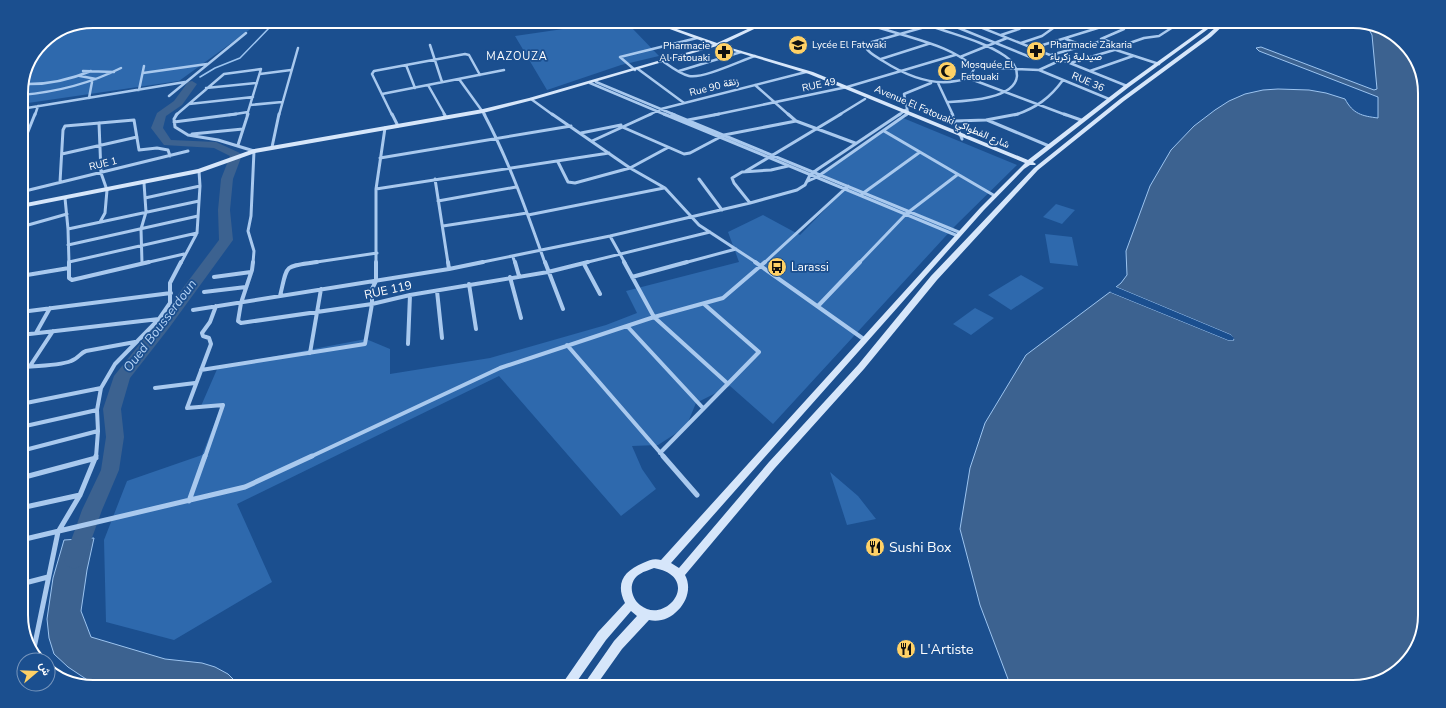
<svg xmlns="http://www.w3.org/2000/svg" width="1446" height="708" font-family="'Nunito Sans',Vazirmatn,sans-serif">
	<rect width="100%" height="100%" fill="#1b4f8f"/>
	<path fill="#2e69ad" d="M93,21H271L252,28L179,81L21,104V89L42,42L66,26Z
		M611,22L617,27H631L659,56L621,65L547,90L515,36Z
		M903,118L1017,165L955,226L773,424L730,386L696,403L686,427L658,445L632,446L642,469L656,489L621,516L499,376L237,504L272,582L174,640L106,622L104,540L127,481L202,455L221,407L201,406L218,367L366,339L390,349V374L490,358L606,325L637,313L626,291L739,262L728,232L763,215L800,235L849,185L821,174Z
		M1056,204L1075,210L1062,224L1043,217Z
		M1045,234L1072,237L1078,266L1050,263Z
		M1021,275L1044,288L1011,310L988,295Z
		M975,308L994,318L971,335L953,324Z
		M830,472L858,496L876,519L847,525Z"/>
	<path fill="#3c6290" stroke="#9cc4f0" d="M1366,24L1385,28L1413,53L1425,89V615L1418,647L1393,675L1353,687H1011L980,605L960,529L970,468L985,423L1026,355L1110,292L1228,340H1234L1231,335L1116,287L1121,283L1127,275L1126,251L1150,186L1171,150L1194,126L1215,110L1229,101L1245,94L1263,90L1278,89L1309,90L1326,93L1345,99C1353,114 1362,116 1378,118V97L1259,51L1256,48L1261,47L1374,90L1377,89L1372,35Z
		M94,538L87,570L81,611L91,637L165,659L202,663L215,667L228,674L241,687H98L68,667L54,654L49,638L47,619L53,578L64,540Z"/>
	<path fill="#1b4f8f" d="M1116,287L1231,335L1234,338L1233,340H1228L1110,292L1112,291L1228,338H1232L1115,289Z"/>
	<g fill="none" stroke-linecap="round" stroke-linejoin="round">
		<path stroke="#9cc4f0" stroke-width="1.5" d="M200,77L215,68L240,58L271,26L290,21"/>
		<path fill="#3c6290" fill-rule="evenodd" d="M192,81L197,84L182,105L166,116L163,128L171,140L216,142L240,153L242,155L233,179L230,210L233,240L169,328L130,378L121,409L124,437L119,470L102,510L84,560L81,566L74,569L67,566L64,560L82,510L101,470L106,437L103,409L114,376L159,320L219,240L218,210L221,179L230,156L214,148L164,145L151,128L157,113L174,101L188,82Z"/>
		<path stroke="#a9c9ee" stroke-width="2.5" d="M856,21L900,34
			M965,21L1127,86
			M997,21L1008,25
			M1094,21L1108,24
			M1110,21L1123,26
			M1185,21L1193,24
			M944,22L1030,57
			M931,26C955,35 983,41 1005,56C1011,60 1017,67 1017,76C1015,99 966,101 948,102
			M1123,26L1132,25L1137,21
			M886,29L904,21
			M900,34C926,42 954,49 974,67C973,77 965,80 956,81C930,86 905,75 883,61C877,57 870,54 866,48L872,42Z
			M900,34L946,21
			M1001,35L1019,29L1031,21
			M1066,39L1084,46
			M1101,39L1124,29L1123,26
			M1021,43L1042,36L1063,21
			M430,45L442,82
			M1033,48L1114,23
			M1116,50L1159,64
			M1051,55L1105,40L1121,46
			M960,57L1007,38
			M881,59L928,44
			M664,62C671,67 680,74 689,76C703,79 740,61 755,56
			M1070,63L1121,48V46L1144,38L1159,36L1173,27H1186L1193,24L1203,23L1205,21
			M406,65L415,88
			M974,67L1039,70L1061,60
			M638,69L684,103
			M635,70L620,57L697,38
			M1039,70L1109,99
			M83,71L114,72
			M679,71L741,52
			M1090,71L1133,56
			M143,73L207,64
			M260,74L291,70
			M80,76L96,79
			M968,78L1066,115
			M459,79L485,115
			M596,82L675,115
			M590,83L666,115
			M938,83L953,115
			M23,84C47,85 69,80 91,71
			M428,85L445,115
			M755,85L789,115
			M206,88L257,83
			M139,90L144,66
			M382,94L504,70
			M21,95C57,92 89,84 121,68
			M169,96L246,33
			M89,98L92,82
			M531,99L553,115
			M189,104L253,97
			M250,105L282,102
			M21,109L185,82
			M35,115L38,106
			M176,115L224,74L261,69L247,115
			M229,115L248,112
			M279,115L298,48
			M392,115L372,74L374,71L465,54L469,55L480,75
			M649,115L661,109L806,72
			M714,115L847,87L955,55
			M839,115L865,99
			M899,115L907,109
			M906,115L908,113L904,94L931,83
			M1015,115C1036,108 1050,98 1063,80"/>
		<path stroke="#a9c9ee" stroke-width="3" d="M177,114L174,119L175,127L188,135L218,140L254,151L251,216L248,231L254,251L253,263
			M392,114L398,126
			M444,114L446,117
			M484,114C509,161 527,212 545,263
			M552,114L630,168L665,188L699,225L757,263
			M664,114L958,236
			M672,114L961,233
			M788,114L796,121L855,143
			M952,114L962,139
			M1064,114L1081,120
			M688,120L719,114
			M987,120L1049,146
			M955,121L986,120L1018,114
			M174,122L236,114
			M99,123L101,173L107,190L105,213L100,222
			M620,126L684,154L690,153L724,135L796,121
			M884,131L995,196
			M581,133L621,125
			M192,134L243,129
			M592,141L651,114
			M238,145L248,114
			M272,147L279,114
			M21,149L35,114
			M62,154L137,137
			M380,158L571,126
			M558,162L568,182L575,183L630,168L667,148
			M746,171L841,114
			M435,179L448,263
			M699,179L722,210
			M808,181L817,177L907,114
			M60,182L63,130L65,126L134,120L139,150L157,148L168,150L170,156
			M376,189L609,153
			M21,192L188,151
			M862,194L920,152
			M65,198L68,229L69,263
			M145,198L200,186
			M438,201L516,187
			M750,203L734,183L732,178L742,172L771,170L788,166
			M528,215L664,188
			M443,226L527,213
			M21,227L67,214
			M68,229L199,201
			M610,236L625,263
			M21,240L27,205
			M68,245L198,216
			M513,257L515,263
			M69,262L197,233
			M142,263L141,229L146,212L144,183
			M145,263L184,254
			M181,263L197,233L200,186L199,171
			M310,263L377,253
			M376,263V189L385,128
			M478,263L610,236L750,203L797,190L805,185L810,175L818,169L900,114
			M584,263L710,232
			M684,263L736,249
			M764,263L848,186
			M859,263L906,214L957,175"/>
		<path stroke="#a9c9ee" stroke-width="4" d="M69,262V278L72,280L149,262
			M253,262L252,270L241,303L238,321L241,323L372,304L410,295L548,272L588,262
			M448,262L449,269
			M515,262L519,276
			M545,262L563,309
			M624,262L654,317L727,383
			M755,262L865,340
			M584,264L600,294
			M21,276L69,268
			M214,277L251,272
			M510,277L521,318
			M632,277L687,262
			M469,284L476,329
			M437,291L442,338
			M204,292L246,287
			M280,296C288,263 283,267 317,262
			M818,306L860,262
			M193,310L449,269L483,262
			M21,312L171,293
			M627,326L703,408
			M36,333L50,308
			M21,335L159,319
			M408,344L410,295
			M567,345L664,457
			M310,353L321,289
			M30,366L53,331
			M21,367C34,366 59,366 71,361C78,359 80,353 86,351L135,342
			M201,370L365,344L372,304V289L376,281V262
			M155,388L195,383
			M21,404L101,388
			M21,427L97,410
			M21,451L98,431
			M660,453L759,352L704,304
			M96,457L98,431L97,410L101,388L115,364L159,319L170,303V283L181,262
			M205,457L223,405L187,408L211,344L209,338L203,336L202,333L210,322L216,306
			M310,457L500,368L654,317L723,298L765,262"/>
		<path stroke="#a9c9ee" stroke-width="5" d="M663,456L697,495
			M21,478L96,458
			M189,501L205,456
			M21,508L80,495
			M21,540L245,487L312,456
			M21,584L48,577
			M33,653L58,532L80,495L96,456"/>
		<path fill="#d6e6fa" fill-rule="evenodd" d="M648,21H654L717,43L765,21H771L721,45L813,72L1028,160L1125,85L1214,21H1219L1129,87L1033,162L1036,164L1035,165H1030L1024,169L984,210L671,563L679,568L769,462L858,365L931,276L1034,168L1120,99L1207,35L1223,21H1228L1211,37L1124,101L1038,170L937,280L864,369L775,468L685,575C697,597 672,626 649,620L622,649L595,687H582L614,641L637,616L631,611L606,640L573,687H560L598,632L625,603C615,583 624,571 643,563C650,560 654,558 661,560L980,208L1025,163L809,74L717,46L533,100L483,113L255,153L199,173L21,208V204L198,169L254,149L483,109L529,98L713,45ZM654,568C703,577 666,626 640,605C630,597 628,581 640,574C644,571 650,570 654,568Z"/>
	</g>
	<defs>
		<g id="school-disc" transform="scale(1)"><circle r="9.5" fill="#ffd166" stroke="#1b4f8f"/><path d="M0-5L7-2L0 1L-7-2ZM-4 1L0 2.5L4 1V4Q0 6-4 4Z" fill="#111"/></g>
		<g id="pharmacy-disc" transform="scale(1)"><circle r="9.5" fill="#ffd166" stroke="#1b4f8f"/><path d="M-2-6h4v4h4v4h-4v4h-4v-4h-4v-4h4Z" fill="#111"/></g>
		<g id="mosque-disc" transform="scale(1)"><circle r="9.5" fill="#ffd166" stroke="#1b4f8f"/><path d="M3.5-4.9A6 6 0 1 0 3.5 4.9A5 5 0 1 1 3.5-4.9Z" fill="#111"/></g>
		<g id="bus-disc" transform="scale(1)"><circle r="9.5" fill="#ffd166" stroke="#1b4f8f"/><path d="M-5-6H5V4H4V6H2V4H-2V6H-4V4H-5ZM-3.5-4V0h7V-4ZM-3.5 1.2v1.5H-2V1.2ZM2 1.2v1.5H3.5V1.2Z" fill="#111"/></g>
		<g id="restaurant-disc" transform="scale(1)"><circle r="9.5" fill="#ffd166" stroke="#1b4f8f"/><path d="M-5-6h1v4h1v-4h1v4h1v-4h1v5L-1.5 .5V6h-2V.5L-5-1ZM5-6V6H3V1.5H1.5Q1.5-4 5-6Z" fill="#111"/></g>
	</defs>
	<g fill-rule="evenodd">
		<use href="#school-disc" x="798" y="45"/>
		<use href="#pharmacy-disc" x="1036" y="51"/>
		<use href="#pharmacy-disc" x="724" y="52"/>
		<use href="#mosque-disc" x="947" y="71"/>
		<use href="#bus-disc" x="777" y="267"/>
		<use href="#restaurant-disc" x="875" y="547"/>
		<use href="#restaurant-disc" x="906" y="649"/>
	</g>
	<g text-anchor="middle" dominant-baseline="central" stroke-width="3.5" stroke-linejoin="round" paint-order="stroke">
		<g font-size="10" fill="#fff" stroke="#1b4f8f" text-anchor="start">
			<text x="812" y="45">Lycée El Fatwaki</text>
			<text x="1050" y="45">Pharmacie Zakaria<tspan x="1050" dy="12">صيدلية زكرياء</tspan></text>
			<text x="710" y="46" text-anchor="end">Pharmacie<tspan x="710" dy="12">Al Fatouaki</tspan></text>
			<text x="961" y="65">Mosquée El<tspan x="961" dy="12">Fetouaki</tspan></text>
		</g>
		<g font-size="10" fill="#fff" stroke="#1b4f8f">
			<text transform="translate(1088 82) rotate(23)">RUE 36</text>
			<text transform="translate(819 85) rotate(-12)">RUE 49</text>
			<text transform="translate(714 87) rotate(-14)">Rue 90 زنقة</text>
			<text transform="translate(942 117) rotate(23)">Avenue El Fatouaki شارع الفطواكي</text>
			<text transform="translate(103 164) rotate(-14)">RUE 1</text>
		</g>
		<g font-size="11" letter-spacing="1" fill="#fff" stroke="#1b4f8f">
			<text x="517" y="56">MAZOUZA</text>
		</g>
		<g font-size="12" fill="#fff" stroke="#1b4f8f" text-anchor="start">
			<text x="791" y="267">Larassi</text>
		</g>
		<g font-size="12" fill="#fff" stroke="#1b4f8f">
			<text transform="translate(388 290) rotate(-12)">RUE 119</text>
		</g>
		<g font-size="13" font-style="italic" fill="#b5d3f5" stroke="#1b4f8f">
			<text transform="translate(160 326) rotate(-53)">Oued Bousserdoun</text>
		</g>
		<g font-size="14" fill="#fff" stroke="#1b4f8f" text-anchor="start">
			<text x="889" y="547">Sushi Box</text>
			<text x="920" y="649">L'Artiste</text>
		</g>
	</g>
	<path d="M0 0H1446V708H0ZM93 28H1353A65 65 0 0 1 1418 93V615A65 65 0 0 1 1353 680H93A65 65 0 0 1 28 615V93A65 65 0 0 1 93 28Z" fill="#1b4f8f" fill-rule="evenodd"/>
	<path fill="none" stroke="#fff" stroke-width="2" d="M93 28H1353A65 65 0 0 1 1418 93V615A65 65 0 0 1 1353 680H93A65 65 0 0 1 28 615V93A65 65 0 0 1 93 28Z"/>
	<g transform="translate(36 672) rotate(71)"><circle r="19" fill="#1b4f8f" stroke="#7695bc"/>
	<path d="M0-3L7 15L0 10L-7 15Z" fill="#ffd166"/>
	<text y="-6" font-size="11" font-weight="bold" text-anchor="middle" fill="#ffffff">ش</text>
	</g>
</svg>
